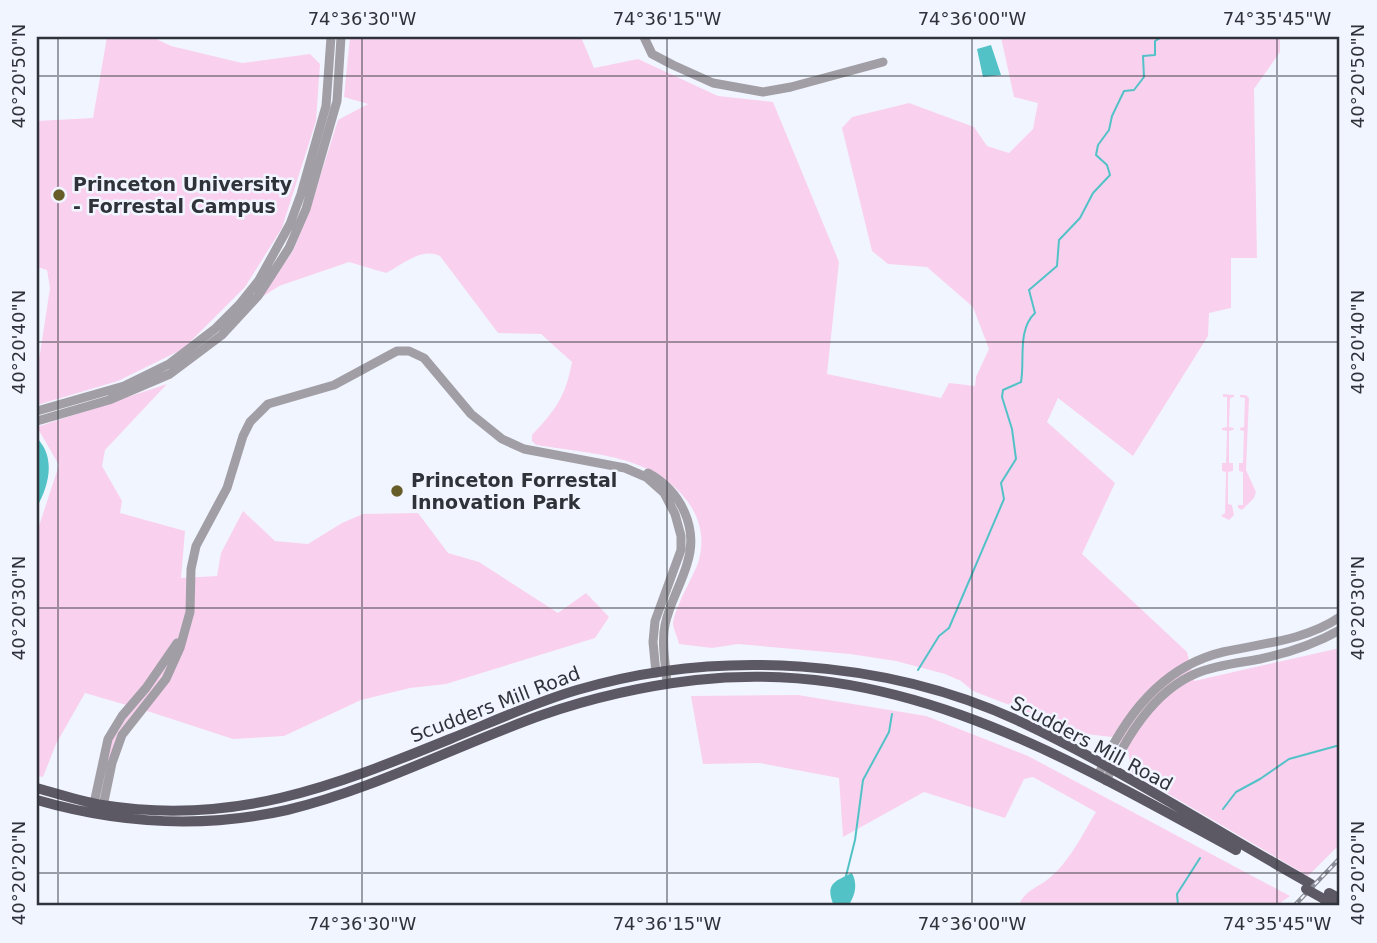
<svg xmlns="http://www.w3.org/2000/svg" width="1377" height="943" font-family="'DejaVu Sans',sans-serif">
	<rect width="100%" height="100%" fill="#f1f5ff"/>
	<path fill="#f9d1ef" d="M107,37H152L171,46L242,63L310,54L320,64L316,121L282,228L245,287L183,349L118,381L37,405V373L50,288L47,270L37,267V121L93,118Z
		M350,37H581L594,68L638,59L718,96L773,102L839,262L827,374L941,398L949,383L975,386L976,377L989,349L973,307L927,267L888,264L872,251L842,128L852,117L909,103L974,127L987,146L1009,153L1033,129L1038,103L1014,97L1001,37H1280V52L1254,89L1257,258H1231V308L1209,313L1208,336L1133,456L1058,398L1047,422L1115,483L1082,554L1187,652L1194,681L1340,648V844L1308,876L1131,772L1128,750L1112,737L1085,734L1087,744L1033,714L973,691L961,681L945,674L896,661L850,654L738,644L712,648L679,644C678,638 673,629 673,623C675,607 692,579 698,563C705,541 701,520 688,502C653,454 590,454 536,445L532,441V435C556,409 565,398 572,362L541,334L498,333L440,256C421,247 404,264 386,273L349,262L279,286L259,299L293,251L310,209L338,120L368,104L344,97Z
		M167,384L105,450L102,466L122,501L120,513L185,531L181,578L217,576L221,553L243,511L275,541L308,544L342,523L363,514L418,513L448,553L479,562L558,613L586,593L609,617L595,638L446,684L410,688L361,700L284,736L233,739L138,708L124,726L107,776H102L111,742L133,707L85,693L56,744L43,777L37,776V532L59,465L37,427Z
		M1223,394L1234,395V397L1230,398L1229,427L1234,428L1233,430L1229,431V463H1233V471L1228,472V504L1232,505L1234,515L1229,520L1221,516L1225,513L1226,472L1222,471V463H1226L1227,431L1222,430V428L1227,427V397H1223Z
		M1240,395H1246L1249,398L1246,470L1256,492L1254,498L1242,510L1238,508V505H1243V472L1239,471V463H1243L1244,431L1240,430V428L1244,427L1245,398L1240,397Z
		M798,695L926,716L1028,756L1290,896L1276,906H1019C1023,892 1036,888 1047,880C1069,863 1082,835 1096,812L1033,777L1024,779L1005,818L924,792L843,837L839,778L760,763L703,764L691,696Z"/>
	<path fill="#52c2c7" d="M991,45L1001,75L983,77L977,49Z
		M37,438C56,458 49,485 37,507Z
		M852,873C858,885 855,896 848,906H834C824,883 836,881 852,873Z"/>
	<g fill="none" stroke-linecap="round" stroke-linejoin="round">
		<path stroke="#52c2c7" stroke-width="2" d="M918,670L939,636L949,628L1004,499L1001,483L1016,459L1012,429L1002,397L1003,390L1021,382C1025,360 1017,330 1035,313L1029,290L1057,266L1059,240L1080,218L1093,193L1110,175L1107,165L1096,155L1098,145L1109,130L1112,116L1124,91L1134,90L1144,77L1143,56L1155,55V41L1162,37
			M1223,809L1236,792L1260,779L1289,759L1340,745
			M846,876L855,840L863,780L889,732L892,714
			M1178,906L1177,894L1200,858"/>
		<path stroke="#a19fa5" stroke-width="9" d="M644,37L652,54L673,65L713,83L763,92L791,87L883,62
			M37,411L124,386L169,364L216,328L239,305L259,280L290,224L301,194L326,106L331,37
			M37,421L109,400L170,374L222,335L258,296L289,248L306,209L337,101L341,37
			M648,473C681,491 699,528 687,564C681,585 669,604 665,625C661,644 666,665 667,684
			M1098,776C1122,720 1160,667 1223,652C1263,643 1304,641 1340,617
			M1106,781C1125,739 1153,691 1197,673C1217,665 1239,663 1260,659C1288,653 1315,644 1340,630
			M93,808L108,739L122,716L146,688L177,643
			M102,811L112,763L122,735L166,679L180,648L190,612L191,569L196,546L227,488L243,436L250,422L268,404L334,385L397,351H409L424,358L471,414L502,439L524,449L625,468L646,477L664,493L675,514L681,536V550L655,621L653,642L656,673"/>
		<path stroke="#5c5864" stroke-width="10" d="M37,788C58,794 80,801 102,805C233,826 332,787 450,739C492,722 533,703 577,690C718,648 887,659 1021,722C1121,769 1214,830 1311,884
			M37,800C120,824 202,829 287,810C375,789 457,745 542,715C591,698 644,686 696,680C900,657 1065,757 1236,850
			M1329,893L1340,899
			M1324,899L1337,906"/>
		<g stroke="#8b8e96" stroke-width="4.5">
			<path id="rail" d="M1294,906L1340,858"/>
		</g>
		<use href="#rail" stroke="#f1f5ff" stroke-width="2" stroke-dasharray="5" stroke-linecap="butt"/>
		<path stroke="#5c5864" stroke-width="10" d="M1306,889L1324,899"/>
	</g>
	<path fill="none" stroke="#2f3238" stroke-width="2" stroke-opacity="0.45" d="M58,37V906M362,37V906M667,37V906M972,37V906M1277,37V906M37,76H1340M37,342H1340M37,608H1340M37,873H1340"/>
	<g fill="#675d29" stroke="#f1f5ff" stroke-width="2.5">
		<circle cx="59" cy="195" r="7"/>
		<circle cx="397" cy="491" r="7"/>
	</g>
	<g text-anchor="middle" dominant-baseline="central" stroke-width="5" stroke-linejoin="round" paint-order="stroke">
		<g font-size="19" font-weight="bold" fill="#2f3238" stroke="#f1f5ff" text-anchor="start">
			<text x="73" y="184">Princeton University<tspan x="73" dy="22">- Forrestal Campus</tspan></text>
			<text x="411" y="480">Princeton Forrestal<tspan x="411" dy="22">Innovation Park</tspan></text>
		</g>
		<g font-size="19" fill="#2f3238" stroke="#f1f5ff">
			<text transform="translate(495 704) rotate(-21)">Scudders Mill Road</text>
			<text transform="translate(1092 743) rotate(28)">Scudders Mill Road</text>
		</g>
	</g>
	<rect width="1377" height="943" fill="none" stroke="#f1f5ff" stroke-width="77"/>
	<rect x="38" y="38" width="1300" height="866" fill="none" stroke="#2f3238" stroke-width="2.5"/>
	<g font-size="18" text-anchor="middle" fill="#2f3238">
		<text x="362" y="25">74°36'30"W</text>
		<text x="667" y="25">74°36'15"W</text>
		<text x="972" y="25">74°36'00"W</text>
		<text x="1277" y="25">74°35'45"W</text>
		<text transform="translate(19 76) rotate(-90)" y="6">40°20'50"N</text>
		<text transform="translate(1358 76) rotate(-90)" y="6">40°20'50"N</text>
		<text transform="translate(19 342) rotate(-90)" y="6">40°20'40"N</text>
		<text transform="translate(1358 342) rotate(-90)" y="6">40°20'40"N</text>
		<text transform="translate(19 608) rotate(-90)" y="6">40°20'30"N</text>
		<text transform="translate(1358 608) rotate(-90)" y="6">40°20'30"N</text>
		<text transform="translate(19 873) rotate(-90)" y="6">40°20'20"N</text>
		<text transform="translate(1358 873) rotate(-90)" y="6">40°20'20"N</text>
		<text x="362" y="930">74°36'30"W</text>
		<text x="667" y="930">74°36'15"W</text>
		<text x="972" y="930">74°36'00"W</text>
		<text x="1277" y="930">74°35'45"W</text>
	</g>
</svg>
